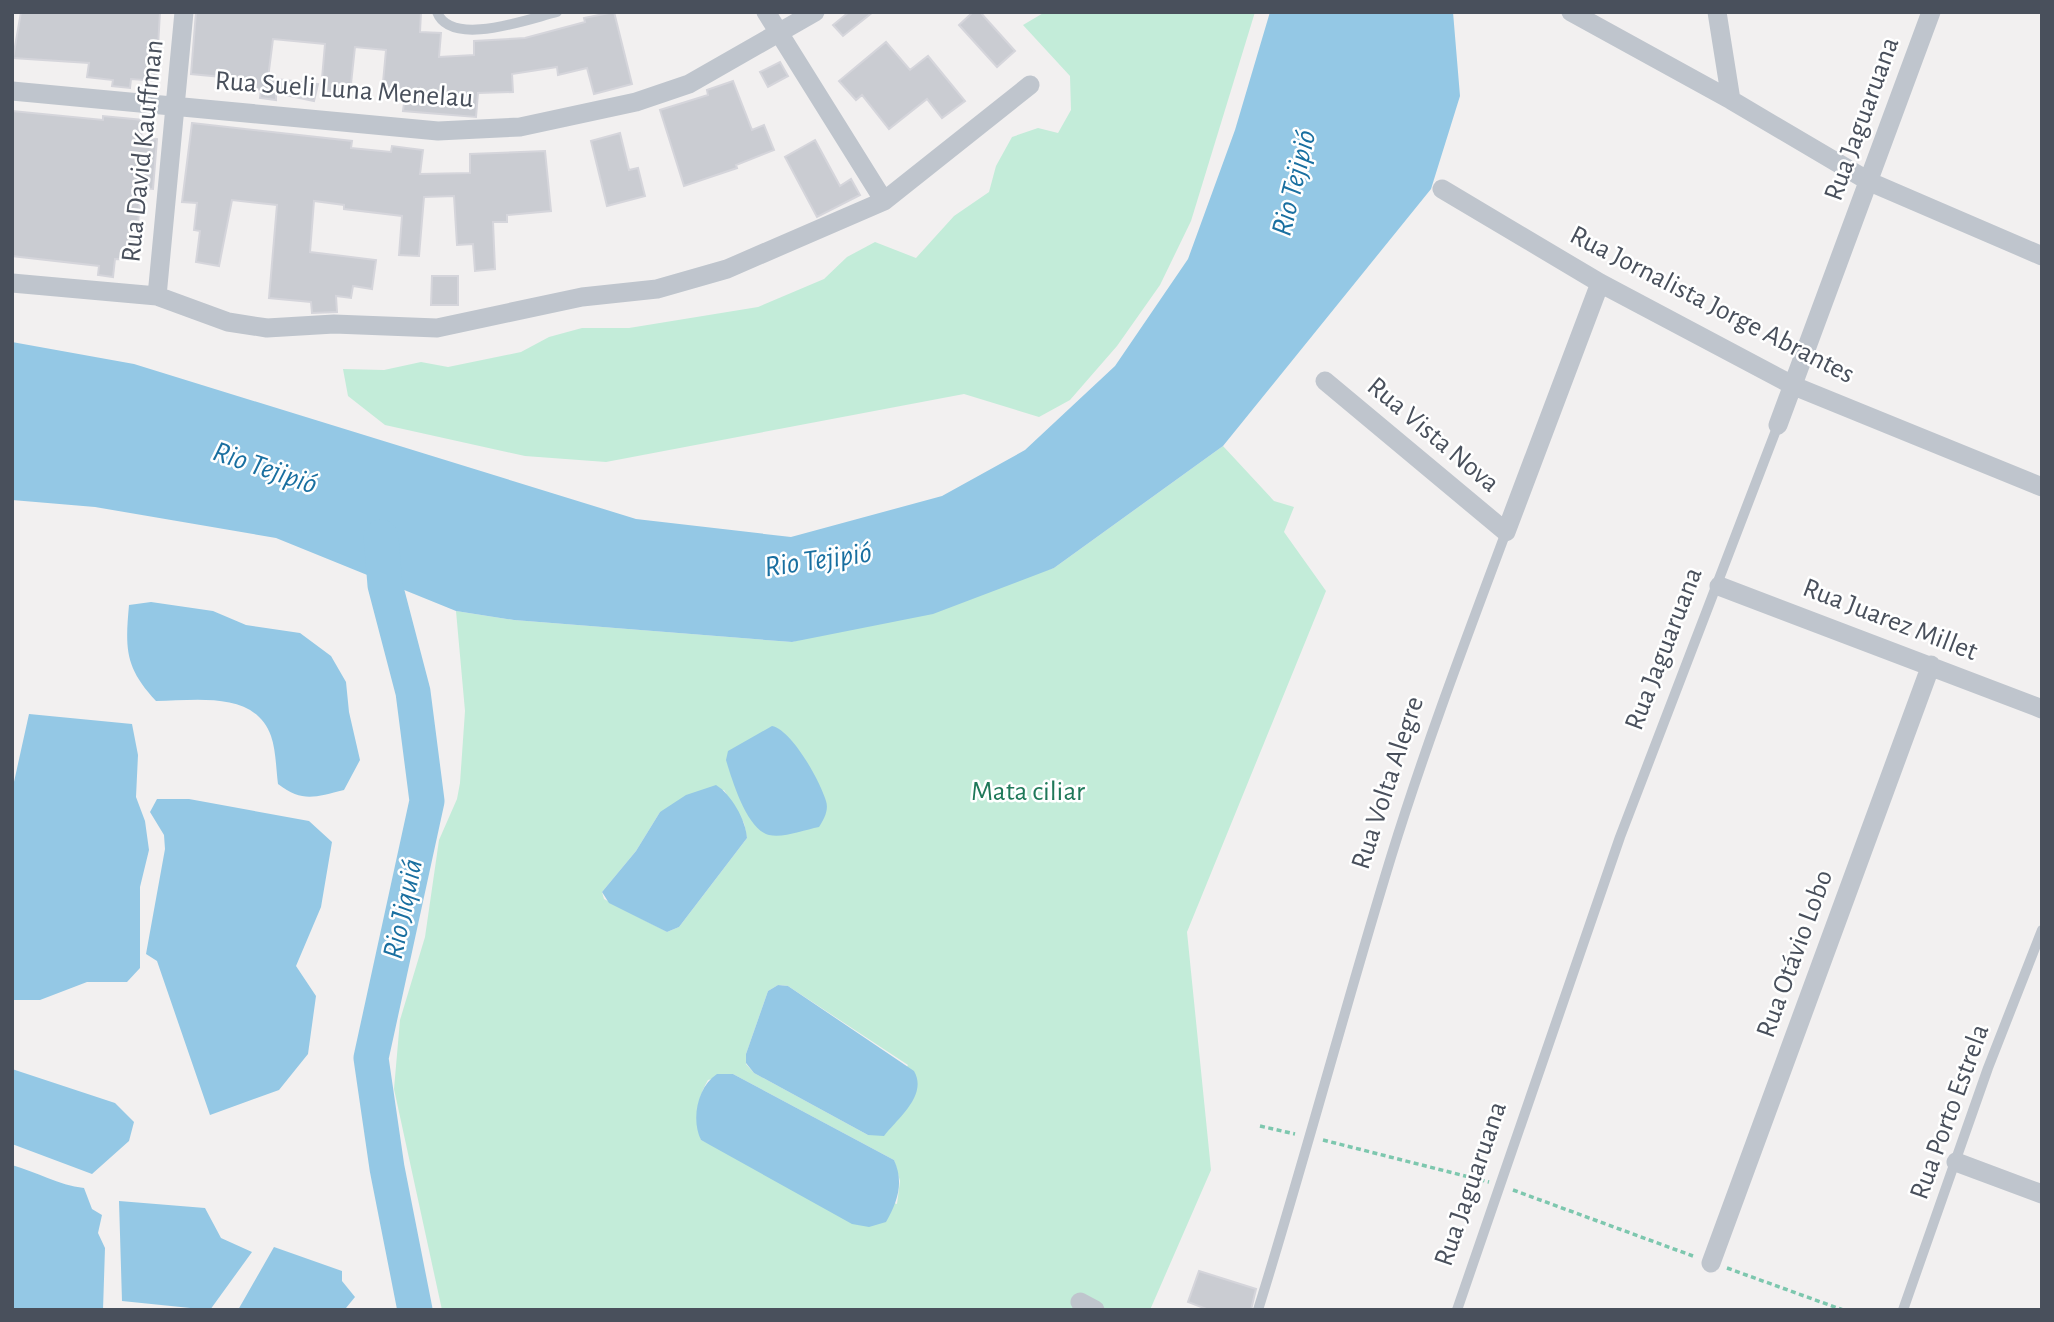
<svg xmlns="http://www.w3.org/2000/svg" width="2054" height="1322" font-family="'Alegreya Sans',sans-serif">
	<rect width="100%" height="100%" fill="#f2f0f0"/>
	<path fill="#c3ecd9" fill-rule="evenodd" d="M1045,12H1255L1191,221L1160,285L1117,346L1070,400L1039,417L964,394L606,462L525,456L385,425L348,396L343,369L384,370L421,362L448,367L521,352L549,337L582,328H629L758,307L824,279L847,257L875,242L916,258L954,216L989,192L996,166L1012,137L1038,128L1058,133L1071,110L1070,76L1023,25Z
		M1223,446L1274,501L1294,507L1284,532L1326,591L1187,932L1211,1170L1150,1310H442L394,1089L400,1020L425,937L439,840L457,799L460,783L465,711L456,611L514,620L792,642L1054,568ZM724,790L744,823L747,838L679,927L667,932L604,899L602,892L636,851L660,812ZM778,985L788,986L908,1065L868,1135L754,1073L746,1064V1054L768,991ZM733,1074L894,1160L900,1181L897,1204L716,1147L701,1140C695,1117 696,1101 708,1080Z"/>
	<path fill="#94c8e5" d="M1270,12H1453L1460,96L1431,189L1223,446L1054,568L933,614L792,642L514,620L456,611L276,538L95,507L12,500V342L134,364L636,519L791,537L942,496L1025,450L1115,366L1188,259L1235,130Z
		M151,602L213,611L246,625L300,633L331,656L346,682L349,712L360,760L344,790C315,797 303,803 278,784C276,769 276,750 271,736C255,690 194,701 156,701C125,668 125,649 129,605Z
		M29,714L132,724L138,755L136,797L145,821L149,850L140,887V968L127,982H87L40,1000H12V791Z
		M772,726C792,730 820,781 826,801C829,810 824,819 819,827C804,830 784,838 769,835C747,830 732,780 726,760L728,751Z
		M716,785C731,794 746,820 747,838L679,927L667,932L609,903L602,892L636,851L660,812L686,795Z
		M157,799H189L309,821L332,842L321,907L296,966L316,996L308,1054L279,1090L210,1115L157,961L146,954L165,849L164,835L150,812Z
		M778,985L788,986L914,1071C928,1095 898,1118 884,1136L868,1135L754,1073L746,1063V1054L768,991Z
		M12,1069L115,1103L134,1122L129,1141L92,1174L12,1144Z
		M717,1074H733L894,1160C904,1182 898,1201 886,1222L869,1227L852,1224L701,1140C691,1120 697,1087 717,1074Z
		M12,1165C37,1172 58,1185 84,1188L92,1209L102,1215L98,1233L105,1248L103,1310H12Z
		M119,1201L205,1208L221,1238L252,1252L210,1310L122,1301Z
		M274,1247L342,1271V1281L355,1297L346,1308L339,1310H238Z"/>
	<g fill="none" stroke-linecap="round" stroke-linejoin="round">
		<path stroke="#94c8e5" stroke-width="35" d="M381,537L385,585L413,692L427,801L371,1058L387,1168L415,1310"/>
	</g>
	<path fill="#caccd2" stroke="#d5d5db" stroke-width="2" d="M21,12H160L156,81L131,79L130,88L112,86L113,80L87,77L89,63L13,58Z
		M196,12H421L420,32L441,33L439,57L474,55V41L525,38L585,22L584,18L614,12L632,84L594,94L587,68L558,75L557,67L512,74L513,92L478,93L476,117L403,111L405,95L382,93L386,50L355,47L350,93L321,90L325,44L273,39L268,78L318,84L314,101L276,93V100L260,98L261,90L242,86L243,79L191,74Z
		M849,12H873L843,36L833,25Z
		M973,12H980L1015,51L997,67L959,25Z
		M886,42L910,70L928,56L965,101L942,118L927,99L889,129L862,95L856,100L839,81Z
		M780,62L788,76L768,87L760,72Z
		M733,81L752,130L764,125L774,150L736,165L737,168L684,186L660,110L708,95L707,90Z
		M12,111L103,120V116L143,120L141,137L157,139L153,189L141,188L135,260L115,259L113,277L98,275L99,266L12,256Z
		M192,123L352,141L351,148L391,152L392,146L423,150L420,174L470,173V154L545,151L551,211L507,215V222H493L495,269L475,271L473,244L457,245L454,196L424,197L419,256L399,255L402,216L344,209V205L314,201L310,252L376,260L372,289L353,286L351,298L336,296L337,312L312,313L311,302L269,298L277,205L232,200L219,266L196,262L200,231L194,230L197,203L182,202Z
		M620,133L629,170L638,168L645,196L607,206L591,141Z
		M815,140L840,186L851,179L860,195L817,217L785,157Z
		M432,276H458V305H431Z
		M1199,1271L1256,1289L1251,1310H1209L1188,1302Z"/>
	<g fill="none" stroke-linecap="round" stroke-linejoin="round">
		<path stroke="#7dc7ae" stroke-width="3.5" stroke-dasharray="5 3.5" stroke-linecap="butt" d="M1260,1126L1295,1134
			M1323,1140L1489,1182
			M1513,1190L1693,1256
			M1727,1268L1843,1310"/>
		<path stroke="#bfc5cd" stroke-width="10" d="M437,12C451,48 528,19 557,12
			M1258,1310C1305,1159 1345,1007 1391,857C1425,747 1466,639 1506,532
			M1457,1310L1620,837L1778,425
			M1903,1310L1988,1068L2042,930"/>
		<path stroke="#bfc5cd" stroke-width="19" d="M766,12L884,201
			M1571,12L1731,100L1870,182L2042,256
			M1717,12L1731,100
			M12,91L438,131L520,127L636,102L689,84L815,12
			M1442,189L1600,283L1794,386L2042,487
			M12,283L157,296L228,322L267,328L334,324L437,328L582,297L657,289L727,269L884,201L1030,85
			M157,296L184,12
			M1325,381L1506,532L1600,283
			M1778,425L1931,12
			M1719,586L2042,709
			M1956,1162L2042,1194
			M1711,1263L1931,665
			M1080,1302L1095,1310"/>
	</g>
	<g text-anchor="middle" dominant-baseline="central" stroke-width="5" stroke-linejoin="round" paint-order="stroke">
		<g font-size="28" fill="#49505c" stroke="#fff">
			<text transform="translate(344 90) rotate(4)">Rua Sueli Luna Menelau</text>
			<text transform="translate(1862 119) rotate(-70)">Rua Jaguaruana</text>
			<text transform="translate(143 151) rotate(-84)">Rua David Kauffman</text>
			<text transform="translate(1712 305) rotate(27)">Rua Jornalista Jorge Abrantes</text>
			<text transform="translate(1433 435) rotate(40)">Rua Vista Nova</text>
			<text transform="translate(1890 620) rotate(21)">Rua Juarez Millet</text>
			<text transform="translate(1664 649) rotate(-69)">Rua Jaguaruana</text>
			<text transform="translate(1388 783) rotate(-72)">Rua Volta Alegre</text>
			<text transform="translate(1795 954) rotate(-70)">Rua Otávio Lobo</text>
			<text transform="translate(1950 1112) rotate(-70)">Rua Porto Estrela</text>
			<text transform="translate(1471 1184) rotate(-71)">Rua Jaguaruana</text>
		</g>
		<g font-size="28" fill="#1f7859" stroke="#fff">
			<text x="1028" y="792">Mata ciliar</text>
		</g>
		<g font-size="30" font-style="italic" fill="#196fa0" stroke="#fff">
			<text transform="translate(1294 183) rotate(-76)">Rio Tejipió</text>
			<text transform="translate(265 468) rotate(19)">Rio Tejipió</text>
			<text transform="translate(818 560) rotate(-8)">Rio Tejipió</text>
			<text transform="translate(403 909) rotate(-78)">Rio Jiquiá</text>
		</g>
	</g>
	<rect width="2054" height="1322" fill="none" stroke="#49505c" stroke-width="28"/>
</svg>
